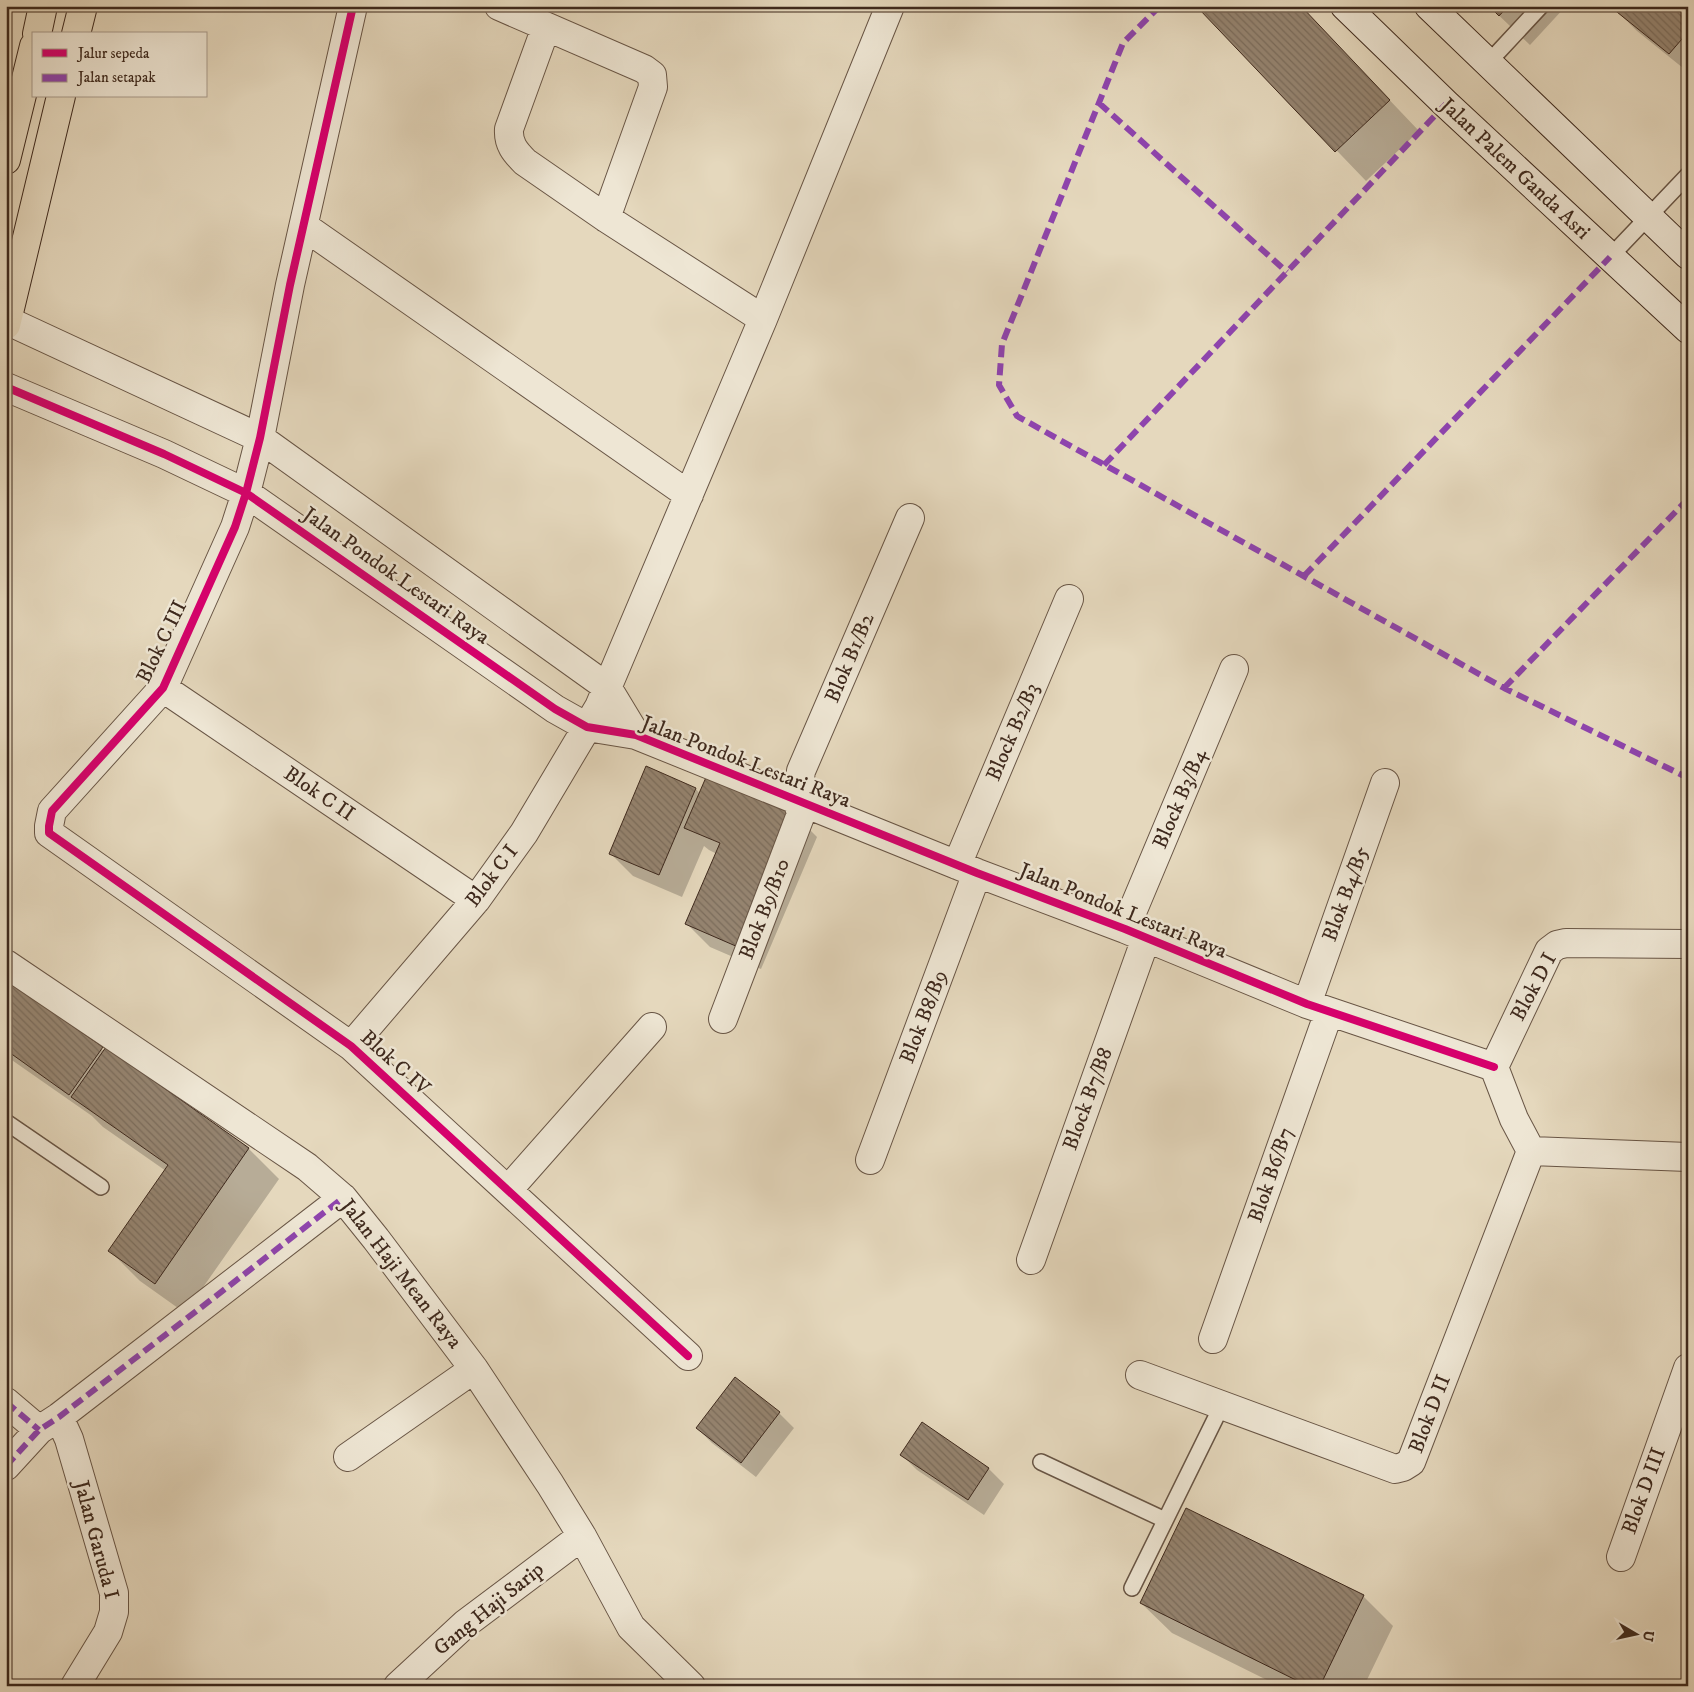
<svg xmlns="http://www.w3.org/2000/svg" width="1694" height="1692" font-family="'IM FELL DW Pica',serif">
	<defs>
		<pattern id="building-back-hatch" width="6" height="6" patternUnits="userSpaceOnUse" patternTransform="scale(1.25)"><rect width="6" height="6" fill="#958470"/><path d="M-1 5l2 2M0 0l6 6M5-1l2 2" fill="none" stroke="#7b6c5b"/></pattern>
	</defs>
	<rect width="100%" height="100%" fill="#e5d8bd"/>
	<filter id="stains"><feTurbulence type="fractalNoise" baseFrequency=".004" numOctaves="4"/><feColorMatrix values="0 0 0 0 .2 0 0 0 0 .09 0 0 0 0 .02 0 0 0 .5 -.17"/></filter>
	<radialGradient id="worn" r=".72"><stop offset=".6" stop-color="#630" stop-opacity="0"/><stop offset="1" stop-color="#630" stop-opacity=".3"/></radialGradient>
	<path fill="#0003" d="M1300,6L1419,131L1366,181L1201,9Z
		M1489,6H1566L1530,45Z
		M1688,6V72L1637,31L1614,8Z
		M696,789L700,794L794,814L817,837L761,969L710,947L687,924L717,854L709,850L704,846L682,897L633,876L610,853Z
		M6,981L104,1051L106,1048L249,1149L279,1179L185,1313L140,1281L110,1251L166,1171L103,1127L92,1116L6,1056Z
		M779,1413L794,1428L756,1477L712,1443L697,1428Z
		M923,1424L989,1469L1004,1484L984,1515L917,1470L902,1455Z
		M1363,1596L1393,1626L1364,1686H1279L1172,1633L1141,1603Z"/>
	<path fill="url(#building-back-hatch)" stroke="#3e291d" d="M1202,6H1301L1390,100L1335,152L1199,9Z
		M1489,6H1508L1499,16Z
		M1614,6H1688V32L1669,54L1612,8Z
		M646,766L696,788L659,875L609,854Z
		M707,775L795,813L738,947L685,924L720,843L684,828Z
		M6,980L103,1047L69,1095L6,1050Z
		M106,1047L249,1148L155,1284L108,1251L168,1165L71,1097Z
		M735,1377L780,1412L741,1463L696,1428Z
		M922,1422L989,1468L968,1500L900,1455Z
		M1186,1508L1364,1595L1320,1686H1308L1140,1603Z"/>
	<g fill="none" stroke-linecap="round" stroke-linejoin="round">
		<g stroke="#685545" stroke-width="18">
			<path id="lane" d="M1488,63L1541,6
				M1610,257L1688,175
				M6,1122L101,1187
				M1041,1462L1165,1520
				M1132,1588L1222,1405"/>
		</g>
		<g stroke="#685545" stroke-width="30">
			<path id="street" d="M353,6L290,285L260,438L246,493L235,527L163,688L52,811L49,826V833L351,1046L688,1356
				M499,6L644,69L652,75L653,87L606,218
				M546,27L509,129C508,144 515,152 525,162L606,218L763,319
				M305,227L689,495
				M6,320L260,438L607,687L636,735
				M6,387L164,454L246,493L555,709L587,727L636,735L977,873L1125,929L1307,1004L1494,1067
				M163,688L476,900
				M957,865L1069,599
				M1125,929L1234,669
				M6,964L307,1167L343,1198L376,1239L474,1369L550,1484L582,1536L631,1627L691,1686
				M1307,1004L1385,783
				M723,1019L801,814L797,799L801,771L910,518
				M351,1046L476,900L524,833L599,707L763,319L890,6
				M1494,1067L1549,951L1557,945L1566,943L1688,944
				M1494,1067L1514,1119L1531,1151
				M1531,1151L1688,1157
				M870,1160L977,873
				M508,1190L652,1027
				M1031,1260L1146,938
				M1213,1339L1329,1012
				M1140,1375L1395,1469L1403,1467L1411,1462L1531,1151
				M6,1402L39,1430
				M59,1417L69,1439L114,1593V1612L108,1632L75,1686
				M348,1457L474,1369
				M6,1466L39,1430L59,1417L343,1198
				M1621,1557L1688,1368
				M398,1686L465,1624L582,1536"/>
		</g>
		<g stroke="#3e291d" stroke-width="30">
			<path id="secondary" d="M1345,6L1446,104L1688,329
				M1429,6L1688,255"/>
		</g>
		<g stroke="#3e291d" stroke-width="30">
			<path id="primary" d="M37,34L43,6
				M76,34L83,6
				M6,160L34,46
				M6,325L61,96"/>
		</g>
		<use href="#lane" stroke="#eee6d4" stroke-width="15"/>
		<use href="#street" stroke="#eee6d4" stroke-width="28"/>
		<use href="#secondary" stroke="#eee6d4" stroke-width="28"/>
		<use href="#primary" stroke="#e5d8bd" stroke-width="28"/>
		<path stroke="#8e44ad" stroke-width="6" stroke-dasharray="12 6" stroke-linecap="butt" d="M1160,6L1123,43L1002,344L999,385L1017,416L1504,688L1682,775L1688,776
			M1099,103L1287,272
			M1104,465L1446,104
			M1304,576L1610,257
			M1504,688L1688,499
			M6,1402L39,1430
			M6,1466L39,1430L59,1417L343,1198"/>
		<g stroke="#eee6d4" stroke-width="11">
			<path id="cycleway" d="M353,6L290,285L260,438L246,493L235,527L163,688L52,811L49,826V833L351,1046L688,1356
				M6,387L164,454L246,493L555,709L587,727L636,735L977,873L1125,929L1307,1004L1494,1067"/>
		</g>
		<use href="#cycleway" stroke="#d6006c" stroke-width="8"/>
	</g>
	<g text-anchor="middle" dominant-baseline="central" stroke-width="5" stroke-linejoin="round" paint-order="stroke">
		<g font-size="21" fill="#3e291d" stroke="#eee6d4">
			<text transform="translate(1515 169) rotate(43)">Jalan Palem Ganda Asri</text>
			<text transform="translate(396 576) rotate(35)">Jalan Pondok Lestari Raya</text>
			<text transform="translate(162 642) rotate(-64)">Blok C III</text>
			<text transform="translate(850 658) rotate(-67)">Blok B1/B2</text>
			<text transform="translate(1013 732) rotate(-67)">Block B2/B3</text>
			<text transform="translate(746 762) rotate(21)">Jalan Pondok Lestari Raya</text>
			<text transform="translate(319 794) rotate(34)">Blok C II</text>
			<text transform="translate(1180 799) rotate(-67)">Block B3/B4</text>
			<text transform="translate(492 876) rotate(-53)">Blok C I</text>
			<text transform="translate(1346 894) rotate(-70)">Blok B4/B5</text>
			<text transform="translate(765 909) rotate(-69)">Blok B9/B10</text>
			<text transform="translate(1123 911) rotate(22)">Jalan Pondok Lestari Raya</text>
			<text transform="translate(1534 987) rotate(-62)">Blok D I</text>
			<text transform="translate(924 1017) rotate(-69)">Blok B8/B9</text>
			<text transform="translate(395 1063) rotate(42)">Blok C IV</text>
			<text transform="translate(1088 1099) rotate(-70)">Block B7/B8</text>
			<text transform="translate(1271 1175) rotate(-71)">Blok B6/B7</text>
			<text transform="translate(401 1274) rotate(52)">Jalan Haji Mean Raya</text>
			<text transform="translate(1430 1414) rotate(-69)">Blok D II</text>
			<text transform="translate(1644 1491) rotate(-70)">Blok D III</text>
			<text transform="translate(96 1540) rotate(75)">Jalan Garuda I</text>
			<text transform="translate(489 1609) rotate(-39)">Gang Haji Sarip</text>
		</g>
	</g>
	<rect width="1694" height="1692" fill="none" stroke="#e5d8bd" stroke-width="25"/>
	<rect x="8" y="8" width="1679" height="1677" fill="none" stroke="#3e291d" stroke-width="2.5"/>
	<rect x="12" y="12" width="1669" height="1667" fill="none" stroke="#3e291d"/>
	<rect x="32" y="32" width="175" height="65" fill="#eee6d4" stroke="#a89a8b"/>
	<rect x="42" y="49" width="25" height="8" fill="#d6006c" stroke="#a89a8b"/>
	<text x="78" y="58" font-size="15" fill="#3e291d">Jalur sepeda</text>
	<rect x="42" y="74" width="25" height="8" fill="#8e44ad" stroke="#a89a8b"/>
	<text x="78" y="82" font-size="15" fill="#3e291d">Jalan setapak</text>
	<g transform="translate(1636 1634) rotate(99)" stroke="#eee6d4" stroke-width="4" paint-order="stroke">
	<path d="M0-4L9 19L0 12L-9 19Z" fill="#3e291d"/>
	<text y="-8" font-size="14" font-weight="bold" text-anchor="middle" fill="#3e291d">U</text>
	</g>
	<rect width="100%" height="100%" filter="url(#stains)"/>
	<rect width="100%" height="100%" fill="url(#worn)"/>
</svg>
